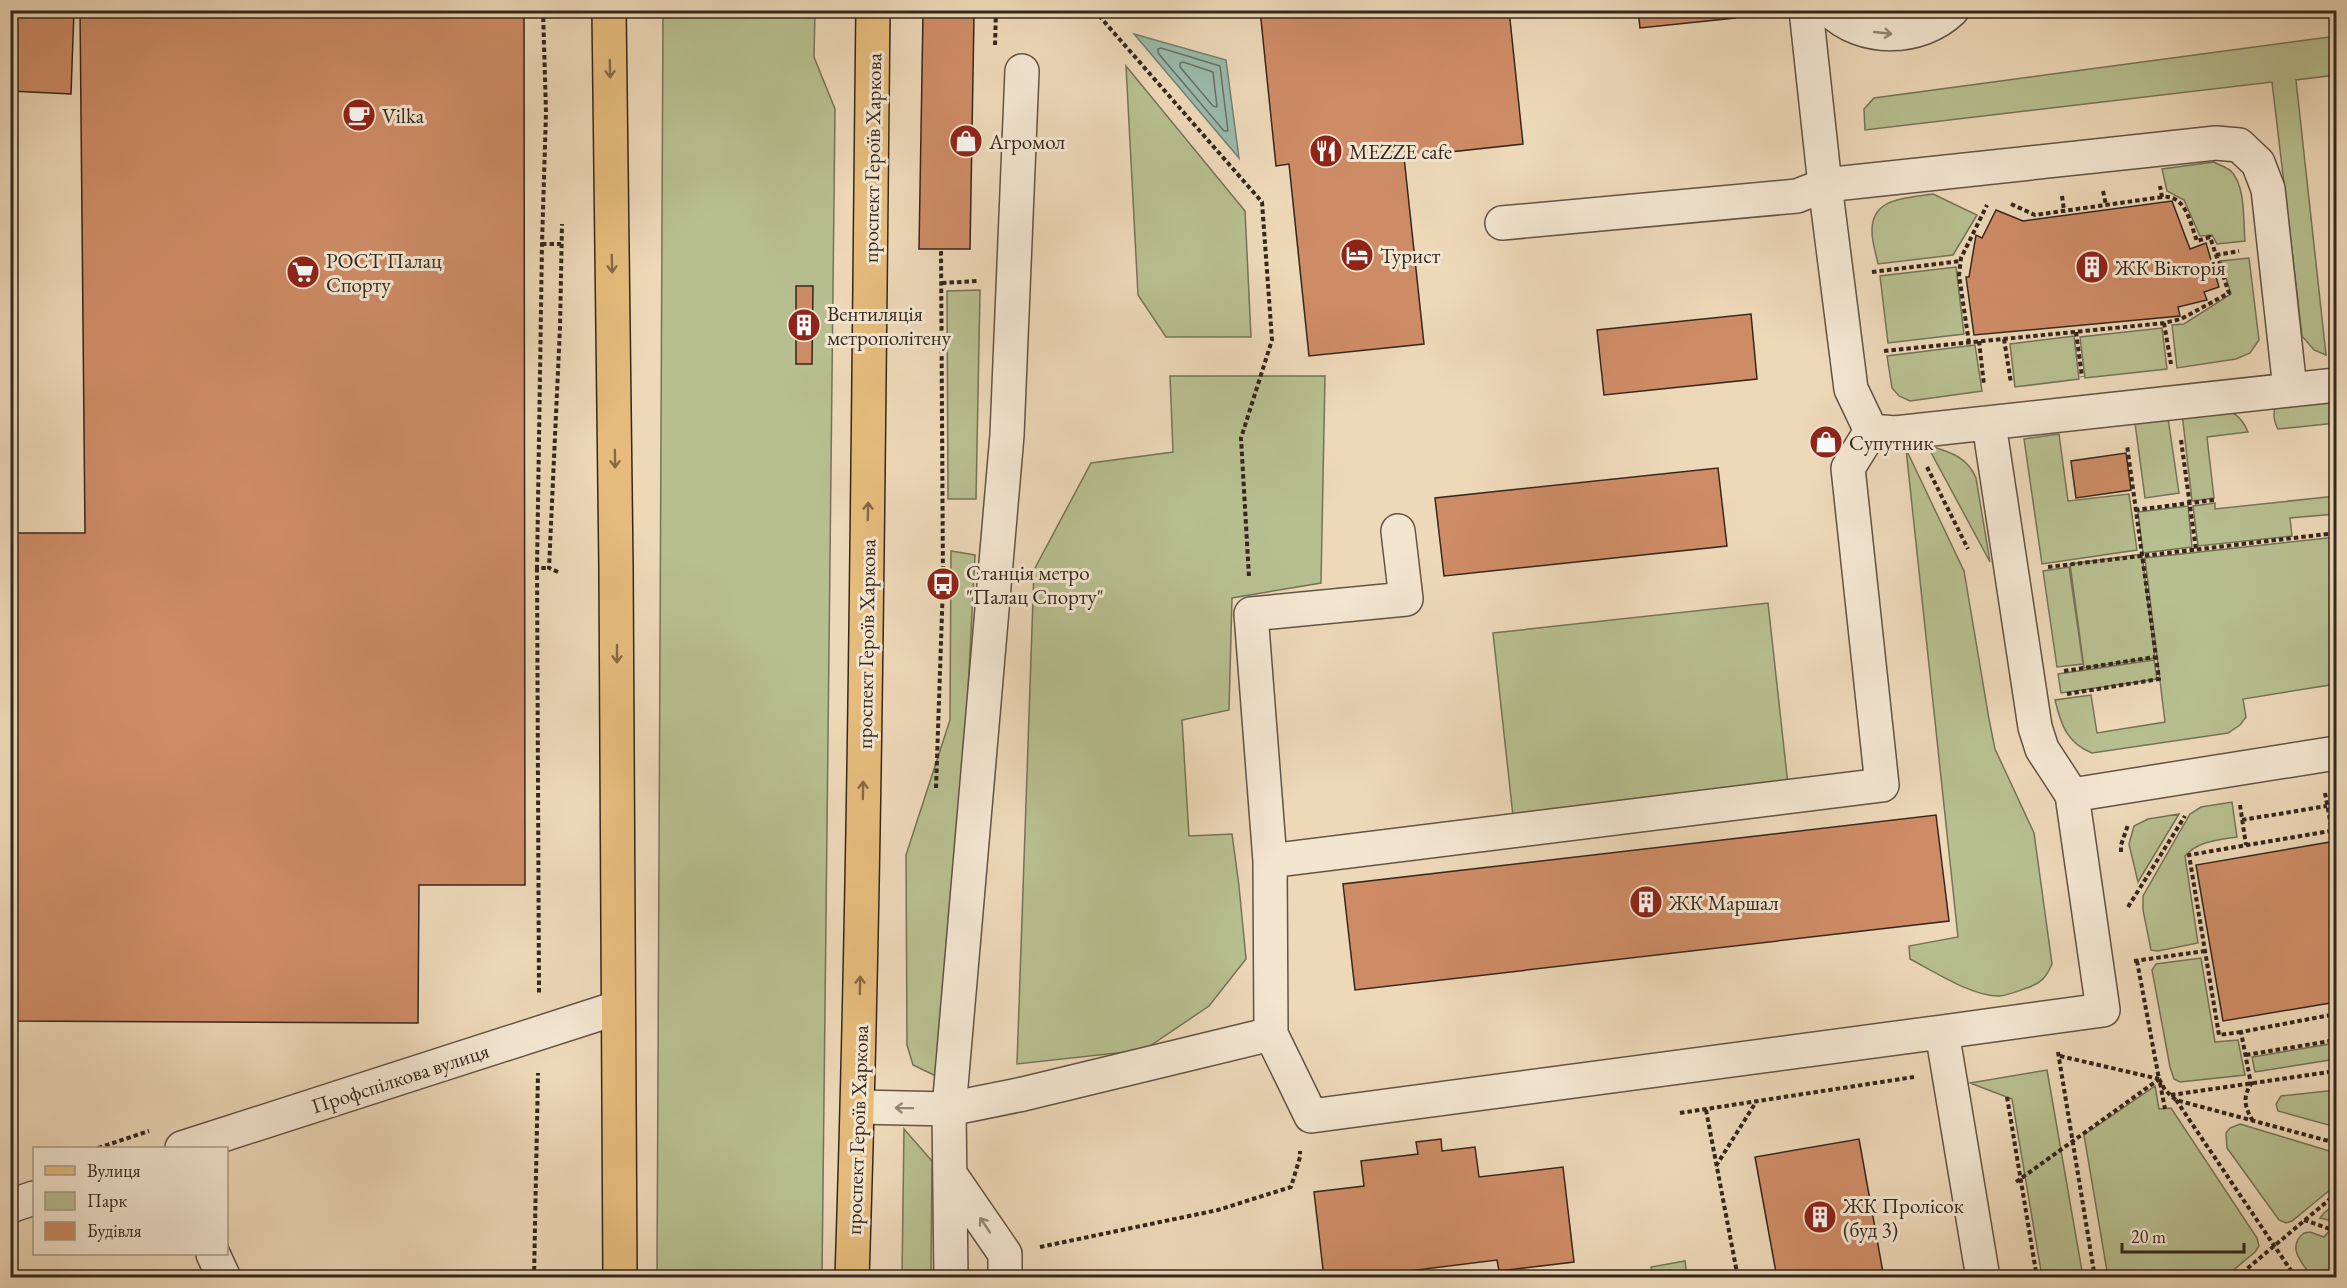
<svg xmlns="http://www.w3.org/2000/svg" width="2347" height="1288" font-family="'EB Garamond',serif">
	<rect width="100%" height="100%" fill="#edd8b8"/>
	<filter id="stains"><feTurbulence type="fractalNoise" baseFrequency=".00333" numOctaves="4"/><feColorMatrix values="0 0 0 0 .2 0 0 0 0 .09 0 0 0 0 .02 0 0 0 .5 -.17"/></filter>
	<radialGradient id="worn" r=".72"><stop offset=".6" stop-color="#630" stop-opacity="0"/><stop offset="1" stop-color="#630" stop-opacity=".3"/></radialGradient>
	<path fill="#b7bf90" stroke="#767356" stroke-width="1.5" d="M663,11H815L814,57L835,109L822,1277L657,1278Z
		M2336,36V75L2296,80L2326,355L2314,350L2302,336L2272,82L1865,130L1864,109L1874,98Z
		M1126,66L1245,211L1251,337H1166L1138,295Z
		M2214,162C2219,165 2226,167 2231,171C2246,187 2243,220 2245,241L2217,244L2212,235L2200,236L2184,200L2167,191L2162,169Z
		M1933,194L1977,215L1953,255L1878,264C1876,254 1872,242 1872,232C1871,197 1907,198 1933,194Z
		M2249,258L2259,340L2250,353L2236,359L2177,368L2172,325L2184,324L2231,294L2221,261Z
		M1956,267L1964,334L1888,343L1880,276Z
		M980,290L976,499H948L947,291Z
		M2162,328L2167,369L2085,378L2080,337Z
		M2074,336L2079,379L2015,387L2010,344Z
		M1975,345L1982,391L1910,401L1899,396L1892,388L1887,356Z
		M1170,376H1325L1321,583L1232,598L1229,710L1182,720L1189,836L1232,834L1239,886L1246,959L1209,1006L1144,1050L1017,1064L1034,570L1091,463L1173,452Z
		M2336,400V423L2278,429C2274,423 2273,414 2275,407Z
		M2225,409C2237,414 2243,420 2248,432L2207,437L2214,498L2192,501L2182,413Z
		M2168,418L2179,493L2145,498L2135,423Z
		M2059,434L2068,501L2129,494L2137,550L2042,564L2024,439Z
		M1927,445C1949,452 1967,456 1976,478L1990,562Z
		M1906,449L1964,571L1989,719L1995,749L2034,833L2052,964C2046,978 2041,983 2027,988C2018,991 2008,995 2000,996C1973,997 1933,971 1910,959L1909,946L1958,937Z
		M2336,496V514L2290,518L2292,536L2198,546L2193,506L2215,503V509Z
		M2188,506L2192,547L2143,553L2138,512Z
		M2336,537V684L2243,699L2246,717L2240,725L2228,733L2092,753C2067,743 2061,725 2055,700L2091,695L2097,733L2165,722L2145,558Z
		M951,551L975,555L963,790L936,1076L913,1065L907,1045L906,855L950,720Z
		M2142,554L2155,658L2084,668L2070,564Z
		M2069,567L2083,664L2057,667L2043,571Z
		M1768,603L1788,785L1513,816L1493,633Z
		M2154,660L2157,679L2061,693L2058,674Z
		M2232,802L2237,837C2218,840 2198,841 2185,856L2198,943L2158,951L2151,950L2143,910V896L2190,814L2201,807Z
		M2179,814L2138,882L2129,844L2134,826L2148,819Z
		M2201,958L2215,1042L2238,1040L2245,1075L2180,1082L2174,1079L2170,1067L2152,970L2156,964Z
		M2336,1043V1059L2255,1072L2252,1057Z
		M2047,1070L2083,1277H2042L2012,1099L1970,1083Z
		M2155,1086L2159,1109L2171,1108L2257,1238L2259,1246L2255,1252L2225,1277H2108L2084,1135Z
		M2336,1090V1127L2278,1111L2276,1104L2281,1096Z
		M2240,1124L2336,1153V1185L2292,1221L2286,1223L2279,1220L2227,1148L2226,1133L2230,1128Z
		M904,1129L932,1161L931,1277H902Z
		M2336,1203V1222L2320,1218L2324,1213Z
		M2336,1223V1277H2312C2302,1263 2286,1247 2304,1233L2310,1232L2324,1237Z
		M1685,1261L1687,1277H1653L1651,1267Z"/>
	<path fill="#9abaaa" stroke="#727f72" stroke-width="1.5" d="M1134,34L1226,60L1239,158Z"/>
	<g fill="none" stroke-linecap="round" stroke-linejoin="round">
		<path stroke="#687064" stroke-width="1.5" d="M1161,48L1220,66L1228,131H1224L1158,53V49Z
			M1183,62L1213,72L1217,107L1213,106L1180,67V63Z"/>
	</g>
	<path fill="#ce8c66" stroke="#35271d" stroke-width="1.5" d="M10,10H74L71,94L10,91Z
		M80,10H524L525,885H419L418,1023L10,1021V533H85Z
		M1260,10H1509L1523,144L1404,157L1424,344L1309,356L1289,164L1276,166Z
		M1638,10H1734L1735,18L1640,28Z
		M923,14L974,15L970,249H919Z
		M2172,201L2190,249L2206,243L2219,287L2204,292L2207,300L2178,307L2180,316L1974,335L1966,277H1969L1976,235L1982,238L1996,210L2023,221Z
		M796,286H813L812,364H796Z
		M1751,314L1757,379L1604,395L1597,330Z
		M2126,453L2131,490L2076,498L2071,461Z
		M1718,468L1727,546L1444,576L1435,498Z
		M1936,815L1949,921L1355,990L1343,884Z
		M2336,841V1002L2223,1021L2196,865Z
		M1441,1139L1442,1151L1475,1147L1479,1177L1563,1167L1574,1262L1499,1271L1497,1260L1376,1275V1278H1324L1314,1192L1364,1186L1361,1161L1418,1154L1416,1142Z
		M1859,1139L1884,1278H1777L1755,1157Z"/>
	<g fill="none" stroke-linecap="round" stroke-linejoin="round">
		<g stroke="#635344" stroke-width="36">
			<path id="minor" d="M1806,10L1825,185L1851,389L1871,431L1895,433L2336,385
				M1830,10C1862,42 1920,41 1952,10
				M1502,223L1797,196L1825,185L2216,143L2239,145L2258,163L2268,189L2290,389
				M1989,424L2035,727L2042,749L2072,795L2336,753
				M1270,861L1882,785L1848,468L1871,431
				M1942,1032L2103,1010L2072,795
				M1271,1034L1311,1116L1942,1032L1983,1278
				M858,1107L949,1109L1023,1094L1271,1034L1270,861L1251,614L1406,599L1398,531
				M182,1148L617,1008
				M950,1174L1005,1254V1278
				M10,1206L34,1198
				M213,1254L224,1278
				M951,1278L949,1109L1007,435L1022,71"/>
		</g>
		<g stroke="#35271d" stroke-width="36">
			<path id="major" d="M609,10L616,568L620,1278
				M852,1278C866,855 868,433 873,10"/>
		</g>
		<path stroke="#35271d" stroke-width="4" stroke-dasharray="4.5 3" stroke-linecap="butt" d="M543,10L546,112L542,244L537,568H549
			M1094,10L1262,202L1272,340L1241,438L1249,577
			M945,15V10
			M995,45L996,10
			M2103,191L2106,205
			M2062,196L2064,210
			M2011,204L2035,215L2162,197
			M542,244H561
			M2216,255L2239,251
			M1872,272L1961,261
			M942,283L977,281
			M2164,323L2171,364
			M2076,332L2082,377
			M2004,339L2011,383
			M1979,341L1984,385
			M1969,343L1959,275L1961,258L1987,205
			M1884,351L2164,323L2181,319L2229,293L2210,237L2197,241C2190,223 2186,194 2162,197L2160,186
			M2181,440L2196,550
			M1927,467L1968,549
			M2135,510L2214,500
			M2048,567L2336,533
			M537,568L539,993
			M558,572L549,568L560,327L562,224
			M2064,671L2155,657
			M2067,694L2159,679L2127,445
			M936,788L943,584L941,249
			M2325,793L2332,831
			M2240,805L2246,845
			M2242,820L2327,806
			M2121,852V845L2128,825
			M2128,907L2185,816
			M2134,961L2205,951
			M2137,961L2159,1079L2165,1090L2176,1100L2336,1143
			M2241,1032L2219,1035L2189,855L2336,830
			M2058,1052L2095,1278
			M2246,1055L2336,1040
			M2060,1056L2159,1079
			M2160,1083L2165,1109
			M2171,1095L2336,1071
			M2007,1097L2037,1278
			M2176,1100L2296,1278
			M1706,1110L1738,1278
			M1680,1113L1914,1077
			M2253,1121C2245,1108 2242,1098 2251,1084L2241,1032L2336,1014
			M98,1148L149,1131
			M1716,1166L1756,1102
			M2016,1182L2158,1080
			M2304,1220L2336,1231
			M1040,1247L1218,1210L1291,1187L1300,1157V1151
			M534,1278L538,1073
			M2236,1278L2336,1194"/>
		<use href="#minor" stroke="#f3e6d1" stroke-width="33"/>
		<use href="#major" stroke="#e6bc7c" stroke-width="33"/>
	</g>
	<defs><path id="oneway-shaft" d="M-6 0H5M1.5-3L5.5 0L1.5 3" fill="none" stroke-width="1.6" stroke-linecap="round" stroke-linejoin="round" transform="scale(1.5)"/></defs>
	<g stroke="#948677">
		<use href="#oneway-shaft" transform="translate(1883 33) rotate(6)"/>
		<use href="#oneway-shaft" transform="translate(904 1108) rotate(-179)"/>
		<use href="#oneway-shaft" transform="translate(985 1225) rotate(-124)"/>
	</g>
	<g stroke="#856a48">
		<use href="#oneway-shaft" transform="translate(610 69) rotate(89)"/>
		<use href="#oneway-shaft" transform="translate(612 264) rotate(89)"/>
		<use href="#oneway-shaft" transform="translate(615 459) rotate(89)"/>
		<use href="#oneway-shaft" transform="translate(868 511) rotate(-89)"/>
		<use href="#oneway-shaft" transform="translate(617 654) rotate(90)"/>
		<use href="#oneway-shaft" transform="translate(863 790) rotate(-89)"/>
		<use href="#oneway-shaft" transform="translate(860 985) rotate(-89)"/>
	</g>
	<defs>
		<g id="cafe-disc" transform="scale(1.725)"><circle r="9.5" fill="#8f2418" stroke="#f3e6d1"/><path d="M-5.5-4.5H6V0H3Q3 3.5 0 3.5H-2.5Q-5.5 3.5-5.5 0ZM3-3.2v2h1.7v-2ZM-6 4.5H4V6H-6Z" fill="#fff"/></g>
		<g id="shop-disc" transform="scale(1.725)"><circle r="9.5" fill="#8f2418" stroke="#f3e6d1"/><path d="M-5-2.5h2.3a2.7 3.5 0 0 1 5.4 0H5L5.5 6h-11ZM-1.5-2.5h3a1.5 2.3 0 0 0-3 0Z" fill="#fff"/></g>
		<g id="restaurant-disc" transform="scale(1.725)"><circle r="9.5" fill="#8f2418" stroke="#f3e6d1"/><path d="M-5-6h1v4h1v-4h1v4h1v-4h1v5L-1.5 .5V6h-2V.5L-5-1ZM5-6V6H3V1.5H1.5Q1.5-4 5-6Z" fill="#fff"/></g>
		<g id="hotel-disc" transform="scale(1.725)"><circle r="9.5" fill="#8f2418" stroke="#f3e6d1"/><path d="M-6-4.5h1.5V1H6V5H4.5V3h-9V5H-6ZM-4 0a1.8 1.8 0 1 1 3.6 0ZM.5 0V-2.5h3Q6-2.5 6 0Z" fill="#fff"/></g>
		<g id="building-disc" transform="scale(1.725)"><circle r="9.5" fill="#8f2418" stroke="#f3e6d1"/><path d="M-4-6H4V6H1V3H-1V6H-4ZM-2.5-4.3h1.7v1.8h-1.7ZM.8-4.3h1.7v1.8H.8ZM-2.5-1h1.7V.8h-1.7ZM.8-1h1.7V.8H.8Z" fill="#fff"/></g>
		<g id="supermarket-disc" transform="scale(1.725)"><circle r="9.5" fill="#8f2418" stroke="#f3e6d1"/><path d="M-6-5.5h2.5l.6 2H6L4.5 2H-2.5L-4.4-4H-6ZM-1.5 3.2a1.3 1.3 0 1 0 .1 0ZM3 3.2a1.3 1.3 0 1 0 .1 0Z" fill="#fff"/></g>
		<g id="bus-disc" transform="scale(1.725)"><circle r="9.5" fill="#8f2418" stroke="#f3e6d1"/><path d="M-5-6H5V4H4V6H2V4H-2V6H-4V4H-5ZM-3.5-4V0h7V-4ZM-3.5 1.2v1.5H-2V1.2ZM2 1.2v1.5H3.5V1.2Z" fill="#fff"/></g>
	</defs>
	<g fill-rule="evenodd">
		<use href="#cafe-disc" x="359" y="115"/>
		<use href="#shop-disc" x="966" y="141"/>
		<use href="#restaurant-disc" x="1326" y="151"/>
		<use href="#hotel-disc" x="1357" y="255"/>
		<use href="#building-disc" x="2092" y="267"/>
		<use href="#supermarket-disc" x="303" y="272"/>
		<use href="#building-disc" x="804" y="325"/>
		<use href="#shop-disc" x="1826" y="442"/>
		<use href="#bus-disc" x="943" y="584"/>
		<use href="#building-disc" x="1646" y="902"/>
		<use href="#building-disc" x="1820" y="1217"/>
	</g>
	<g text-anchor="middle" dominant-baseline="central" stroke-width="6" stroke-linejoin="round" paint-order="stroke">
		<g font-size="21" fill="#35271d" stroke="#f3e6d1" text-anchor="start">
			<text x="382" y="115">Vilka</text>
			<text x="989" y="141">Агромол</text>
			<text x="1349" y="151">MEZZE cafe</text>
			<text x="1380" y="255">Турист</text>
			<text x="326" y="260">РОСТ Палац<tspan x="326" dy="24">Спорту</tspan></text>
			<text x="2115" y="267">ЖК Вікторія</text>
			<text x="827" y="313">Вентиляція<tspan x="827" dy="24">метрополітену</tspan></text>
			<text x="1849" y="442">Супутник</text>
			<text x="966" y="572">Станція метро<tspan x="966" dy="24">"Палац Спорту"</tspan></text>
			<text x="1669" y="902">ЖК Маршал</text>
			<text x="1843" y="1205">ЖК Пролісок<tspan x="1843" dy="24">(буд 3)</tspan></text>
		</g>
		<g font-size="21" fill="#35271d" stroke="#f3e6d1">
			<text transform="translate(872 158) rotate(-89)">проспект Героїв Харкова</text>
			<text transform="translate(866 644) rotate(-89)">проспект Героїв Харкова</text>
			<text transform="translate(400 1078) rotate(-18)">Профспілкова вулиця</text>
			<text transform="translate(857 1130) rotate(-88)">проспект Героїв Харкова</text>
		</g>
	</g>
	<rect width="2347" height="1288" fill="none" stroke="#edd8b8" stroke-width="36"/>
	<rect x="12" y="12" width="2323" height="1264" fill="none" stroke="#35271d" stroke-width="3"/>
	<rect x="18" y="18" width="2311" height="1252" fill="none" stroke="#35271d" stroke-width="1.5"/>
	<rect x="33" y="1147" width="195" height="108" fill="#f3e6d1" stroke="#a79a89" stroke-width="1.5"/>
	<rect x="45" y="1166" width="30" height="9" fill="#e6bc7c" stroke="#a79a89" stroke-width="1.5"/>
	<text x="87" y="1177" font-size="18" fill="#35271d">Вулиця</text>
	<rect x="45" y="1192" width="30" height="18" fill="#b7bf90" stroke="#a79a89" stroke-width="1.5"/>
	<text x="87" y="1207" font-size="18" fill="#35271d">Парк</text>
	<rect x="45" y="1222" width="30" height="18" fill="#ce8c66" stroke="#a79a89" stroke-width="1.5"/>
	<text x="87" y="1237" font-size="18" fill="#35271d">Будівля</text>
	<path d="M2122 1243v9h122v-9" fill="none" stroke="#35271d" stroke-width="3"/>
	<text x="2131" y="1243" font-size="18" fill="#35271d" stroke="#f3e6d1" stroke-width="4.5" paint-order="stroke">20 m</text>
	<rect width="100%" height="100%" filter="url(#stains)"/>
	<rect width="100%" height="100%" fill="url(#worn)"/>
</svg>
